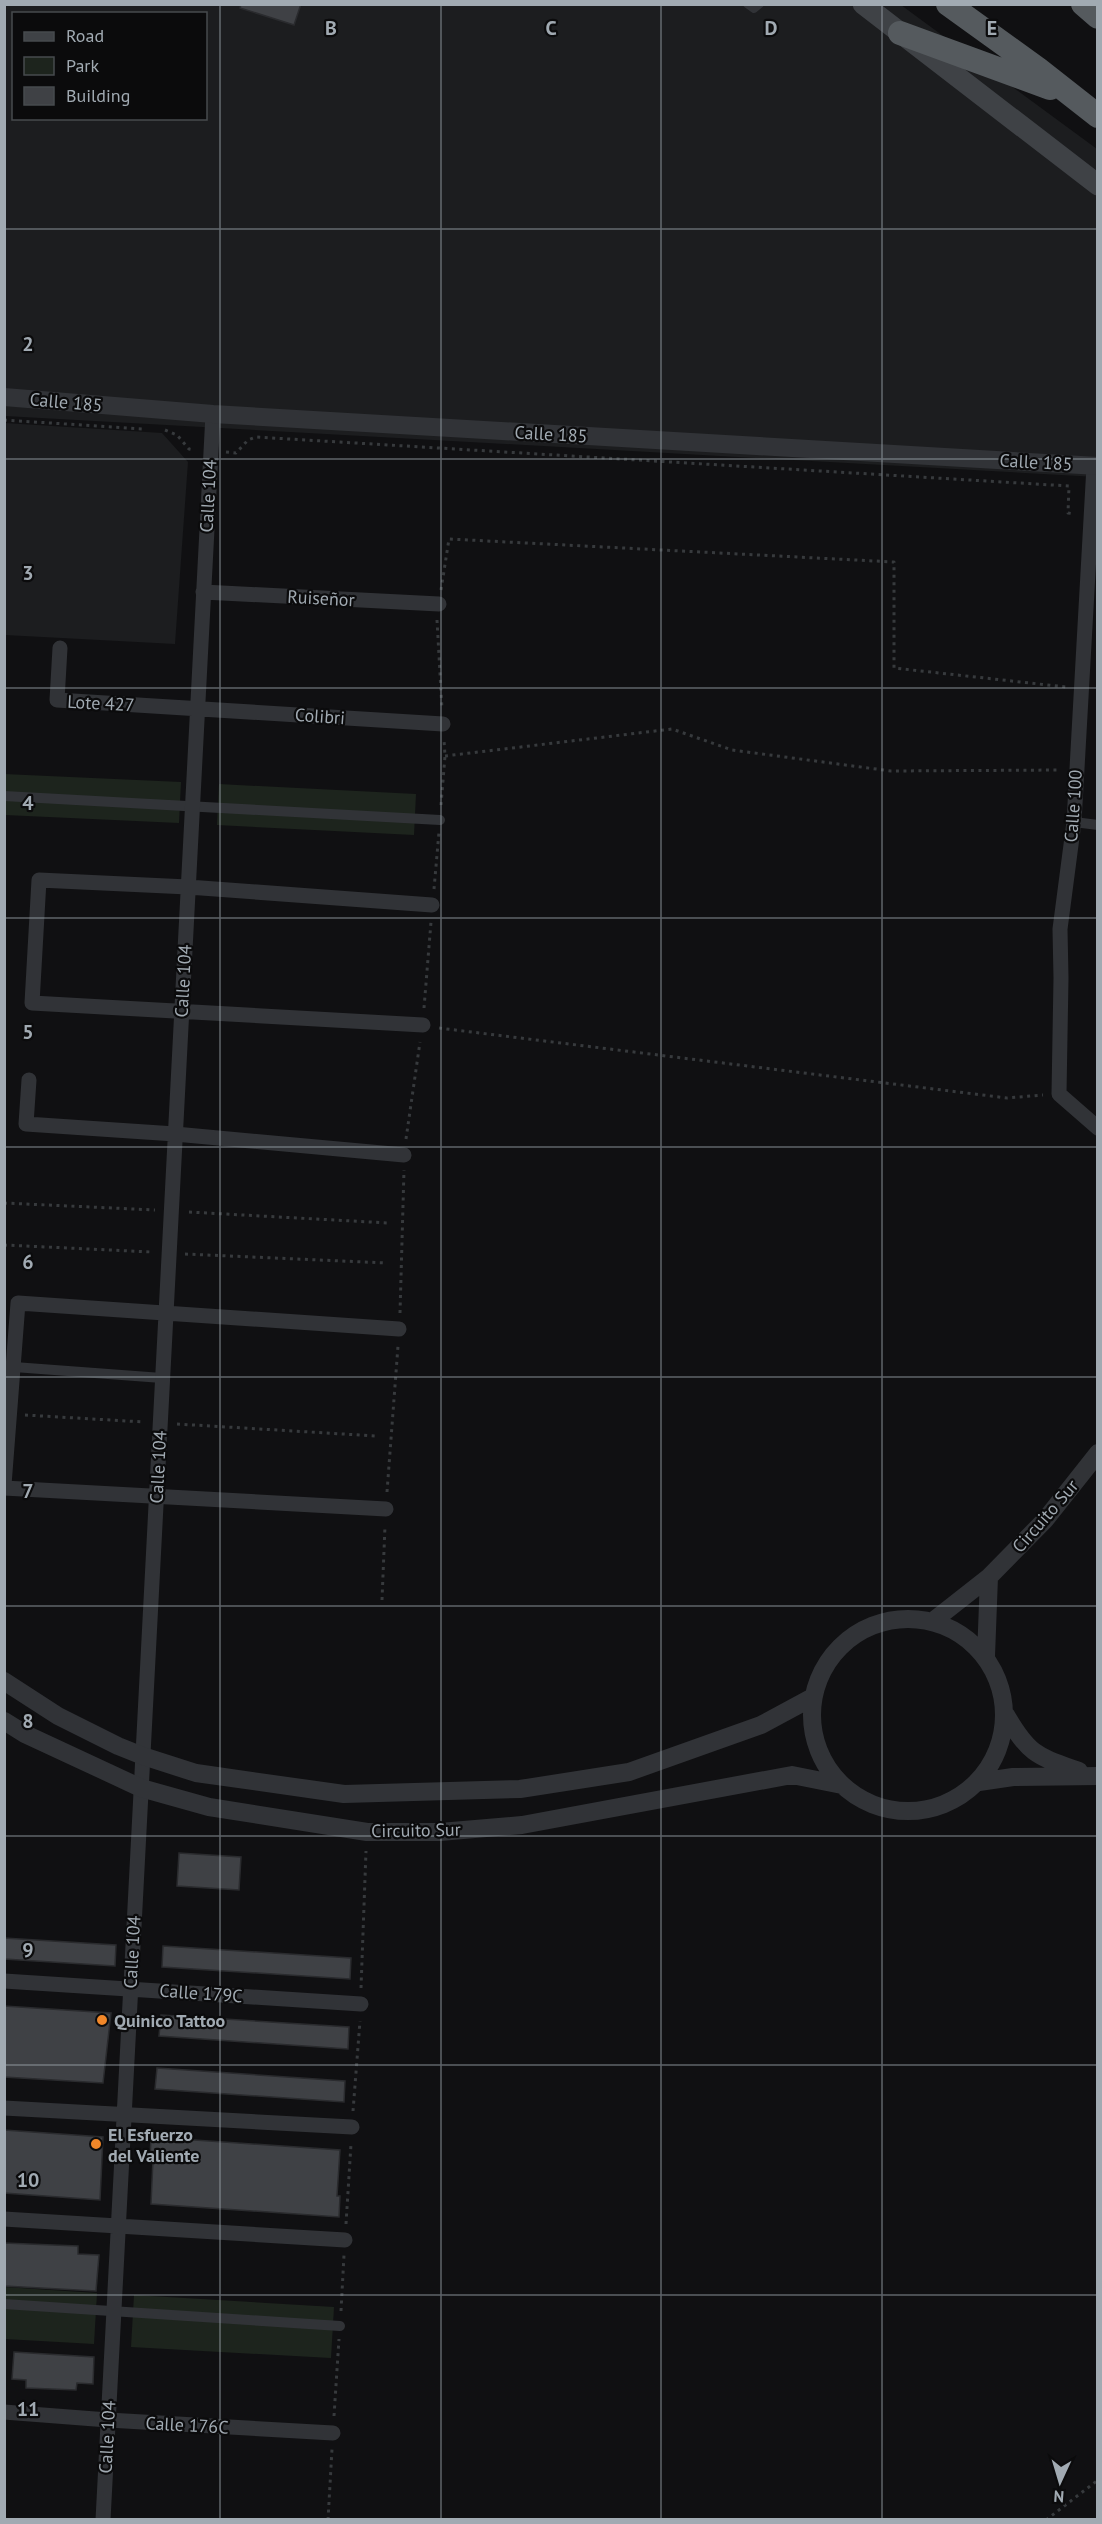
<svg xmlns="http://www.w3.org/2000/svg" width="1102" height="2524" font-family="'PT Sans',sans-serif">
	<rect width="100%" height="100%" fill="#101012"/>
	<path fill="#1c1d1f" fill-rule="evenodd" d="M4,5H901L1097,149V477L5,416ZM14,14H206V118H14Z
		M5,423L162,433L188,462L175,644L5,635Z"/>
	<path fill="#1d241d" d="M4,774L181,782L179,823L5,815Z
		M219,784L416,794L414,835L217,825Z
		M4,2287L97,2293L94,2344L5,2339Z
		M134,2295L334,2307L331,2358L131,2347Z"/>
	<path fill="#3f4145" stroke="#2a2b2e" stroke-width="1.5" d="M241,4H301L294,25L240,8Z
		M179,1853L241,1857L239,1890L177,1886Z
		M4,1938L116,1945L115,1966L4,1959Z
		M163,1946L351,1958L350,1979L162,1967Z
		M4,2006L111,2013L103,2083L4,2077Z
		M161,2015L349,2027L348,2049L159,2036Z
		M157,2068L345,2081L344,2102L155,2089Z
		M4,2130L103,2137L100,2200L4,2193Z
		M151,2137L340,2150L337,2196H340L339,2217L151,2204L153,2159H150Z
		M4,2243L78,2246V2254L99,2255L96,2291L4,2286Z
		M14,2352L94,2357L93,2384L77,2383L76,2390L26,2388V2380L12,2379Z"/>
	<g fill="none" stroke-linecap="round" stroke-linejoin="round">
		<path stroke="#373a3d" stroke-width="3" stroke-dasharray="3 4.5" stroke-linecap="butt" d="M4,420L143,429
			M165,430L177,435L189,449L195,450
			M226,452L236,453L248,440L256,437L1069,486L1068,513L1075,514
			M441,590L449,539L894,562V668L1066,687
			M437,620L442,709
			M445,756L672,729L732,750L891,771L1060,770
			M441,805L445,756L444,740
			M434,889L439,832
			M424,1008L431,922
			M439,1028L1007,1098L1043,1095
			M406,1139L420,1042
			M4,1203L155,1210
			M189,1212L388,1223
			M4,1245L152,1252
			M185,1254L387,1263
			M400,1313L404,1170
			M25,1415L144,1422
			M177,1424L376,1436
			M387,1492L398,1346
			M382,1600L385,1526
			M361,1988L366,1851
			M353,2111L360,2021
			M346,2224L351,2144
			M341,2311L344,2255
			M334,2416L339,2339
			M328,2520L332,2449
			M1046,2520L1098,2480"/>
		<path stroke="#313337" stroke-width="8" d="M747,4L754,9L760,4"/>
		<path stroke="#313337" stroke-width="10" d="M4,796L440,820
			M1074,822L1098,825
			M14,1367L162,1378
			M4,2304L340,2326"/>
		<path stroke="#313337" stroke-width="15" d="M1094,466L1074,822L1060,929L1061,978L1059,1094L1098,1128
			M203,592L439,604
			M60,648L57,700L443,724
			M423,1025L32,1003L39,880L188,887L432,905
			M29,1080L26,1124L175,1134L404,1155
			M4,1485L18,1303L399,1329
			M4,1488L386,1509
			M4,1981L361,2004
			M4,2108L352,2127
			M4,2219L345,2240
			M4,2412L108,2420L333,2433
			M103,2520L213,414"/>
		<path stroke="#313337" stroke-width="18" d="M4,397L213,414L1098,466
			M812 1715a96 96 0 1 1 192 0a96 96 0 1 1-192 0Z
			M933,1621L989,1577L1045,1520L1098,1453
			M986,1656L989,1577
			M4,1681L58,1716L118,1746L143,1756L196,1773L344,1794L520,1789L629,1772L761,1725L813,1697
			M1006,1715C1029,1755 1037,1756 1079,1771
			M4,1721L25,1734L141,1788L209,1807L367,1832H440L522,1825L792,1775L842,1785
			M979,1782L1013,1777L1098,1776"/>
		<path stroke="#3f4246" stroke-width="21" d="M863,4L1098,185"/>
		<path stroke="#555a5e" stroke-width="24" d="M948,4L1038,69L1098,116
			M1083,4L1098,17
			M900,33L1050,88"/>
	</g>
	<path fill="none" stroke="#a1aab2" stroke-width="1.5" stroke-opacity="0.55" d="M220,4V2520M441,4V2520M661,4V2520M882,4V2520M4,229H1098M4,459H1098M4,688H1098M4,918H1098M4,1147H1098M4,1377H1098M4,1606H1098M4,1836H1098M4,2065H1098M4,2295H1098"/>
	<g fill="#f18729" stroke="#0b0b0c" stroke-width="2">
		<circle cx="102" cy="2020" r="6"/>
		<circle cx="96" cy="2144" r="6"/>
	</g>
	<g text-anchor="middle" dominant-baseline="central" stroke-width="4.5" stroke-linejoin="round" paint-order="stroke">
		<g font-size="18" fill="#a1aab2" stroke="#0b0b0c">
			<text transform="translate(66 402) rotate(5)">Calle 185</text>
			<text transform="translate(551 434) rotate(3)">Calle 185</text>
			<text transform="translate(1036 462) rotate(3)">Calle 185</text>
			<text transform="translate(208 496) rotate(-87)">Calle 104</text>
			<text transform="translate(321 598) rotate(3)">Ruiseñor</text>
			<text transform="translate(101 703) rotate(3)">Lote 427</text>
			<text transform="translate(320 716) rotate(4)">Colibri</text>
			<text transform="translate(1073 806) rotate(-86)">Calle 100</text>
			<text transform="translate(183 981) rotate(-87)">Calle 104</text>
			<text transform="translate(158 1467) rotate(-87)">Calle 104</text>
			<text transform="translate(1045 1516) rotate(-49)">Circuito Sur</text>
			<text transform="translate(416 1830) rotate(-1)">Circuito Sur</text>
			<text transform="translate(132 1952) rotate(-87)">Calle 104</text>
			<text transform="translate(201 1993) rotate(4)">Calle 179C</text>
			<text transform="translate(187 2425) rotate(3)">Calle 176C</text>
			<text transform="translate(107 2437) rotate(-87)">Calle 104</text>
		</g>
		<g font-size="18" font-weight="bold" fill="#a1aab2" stroke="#0b0b0c" text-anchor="start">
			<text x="114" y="2020">Quinico Tattoo</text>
			<text x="108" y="2134">El Esfuerzo<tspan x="108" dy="21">del Valiente</tspan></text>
		</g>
	</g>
	<g font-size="20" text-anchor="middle" font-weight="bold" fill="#a1aab2" stroke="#0b0b0c" stroke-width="4.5" stroke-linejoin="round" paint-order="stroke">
		<text x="331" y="35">B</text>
		<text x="551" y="35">C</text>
		<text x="771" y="35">D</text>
		<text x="992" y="35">E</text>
		<text x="28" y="351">2</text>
		<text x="28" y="580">3</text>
		<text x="28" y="810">4</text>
		<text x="28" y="1039">5</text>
		<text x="28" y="1269">6</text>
		<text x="28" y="1498">7</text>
		<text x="28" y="1728">8</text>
		<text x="28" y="1957">9</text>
		<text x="28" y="2187">10</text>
		<text x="28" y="2416">11</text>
	</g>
	<rect width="1102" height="2524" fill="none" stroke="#a1aab2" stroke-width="12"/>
	<rect x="12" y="12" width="195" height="108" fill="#0b0b0c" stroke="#474b4e" stroke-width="1.5"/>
	<rect x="24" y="32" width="30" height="9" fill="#3f4246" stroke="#474b4e" stroke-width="1.5"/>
	<text x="66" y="42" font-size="18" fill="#a1aab2">Road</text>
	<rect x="24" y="57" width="30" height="18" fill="#1d241d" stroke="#474b4e" stroke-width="1.5"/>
	<text x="66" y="72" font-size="18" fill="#a1aab2">Park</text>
	<rect x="24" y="87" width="30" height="18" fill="#3f4145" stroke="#474b4e" stroke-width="1.5"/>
	<text x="66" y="102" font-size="18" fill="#a1aab2">Building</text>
	<g transform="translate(1060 2482) rotate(184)" stroke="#0b0b0c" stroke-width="4.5" paint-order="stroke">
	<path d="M0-4.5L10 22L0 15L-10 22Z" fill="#a1aab2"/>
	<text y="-9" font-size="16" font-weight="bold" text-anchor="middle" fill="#a1aab2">N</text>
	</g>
</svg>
